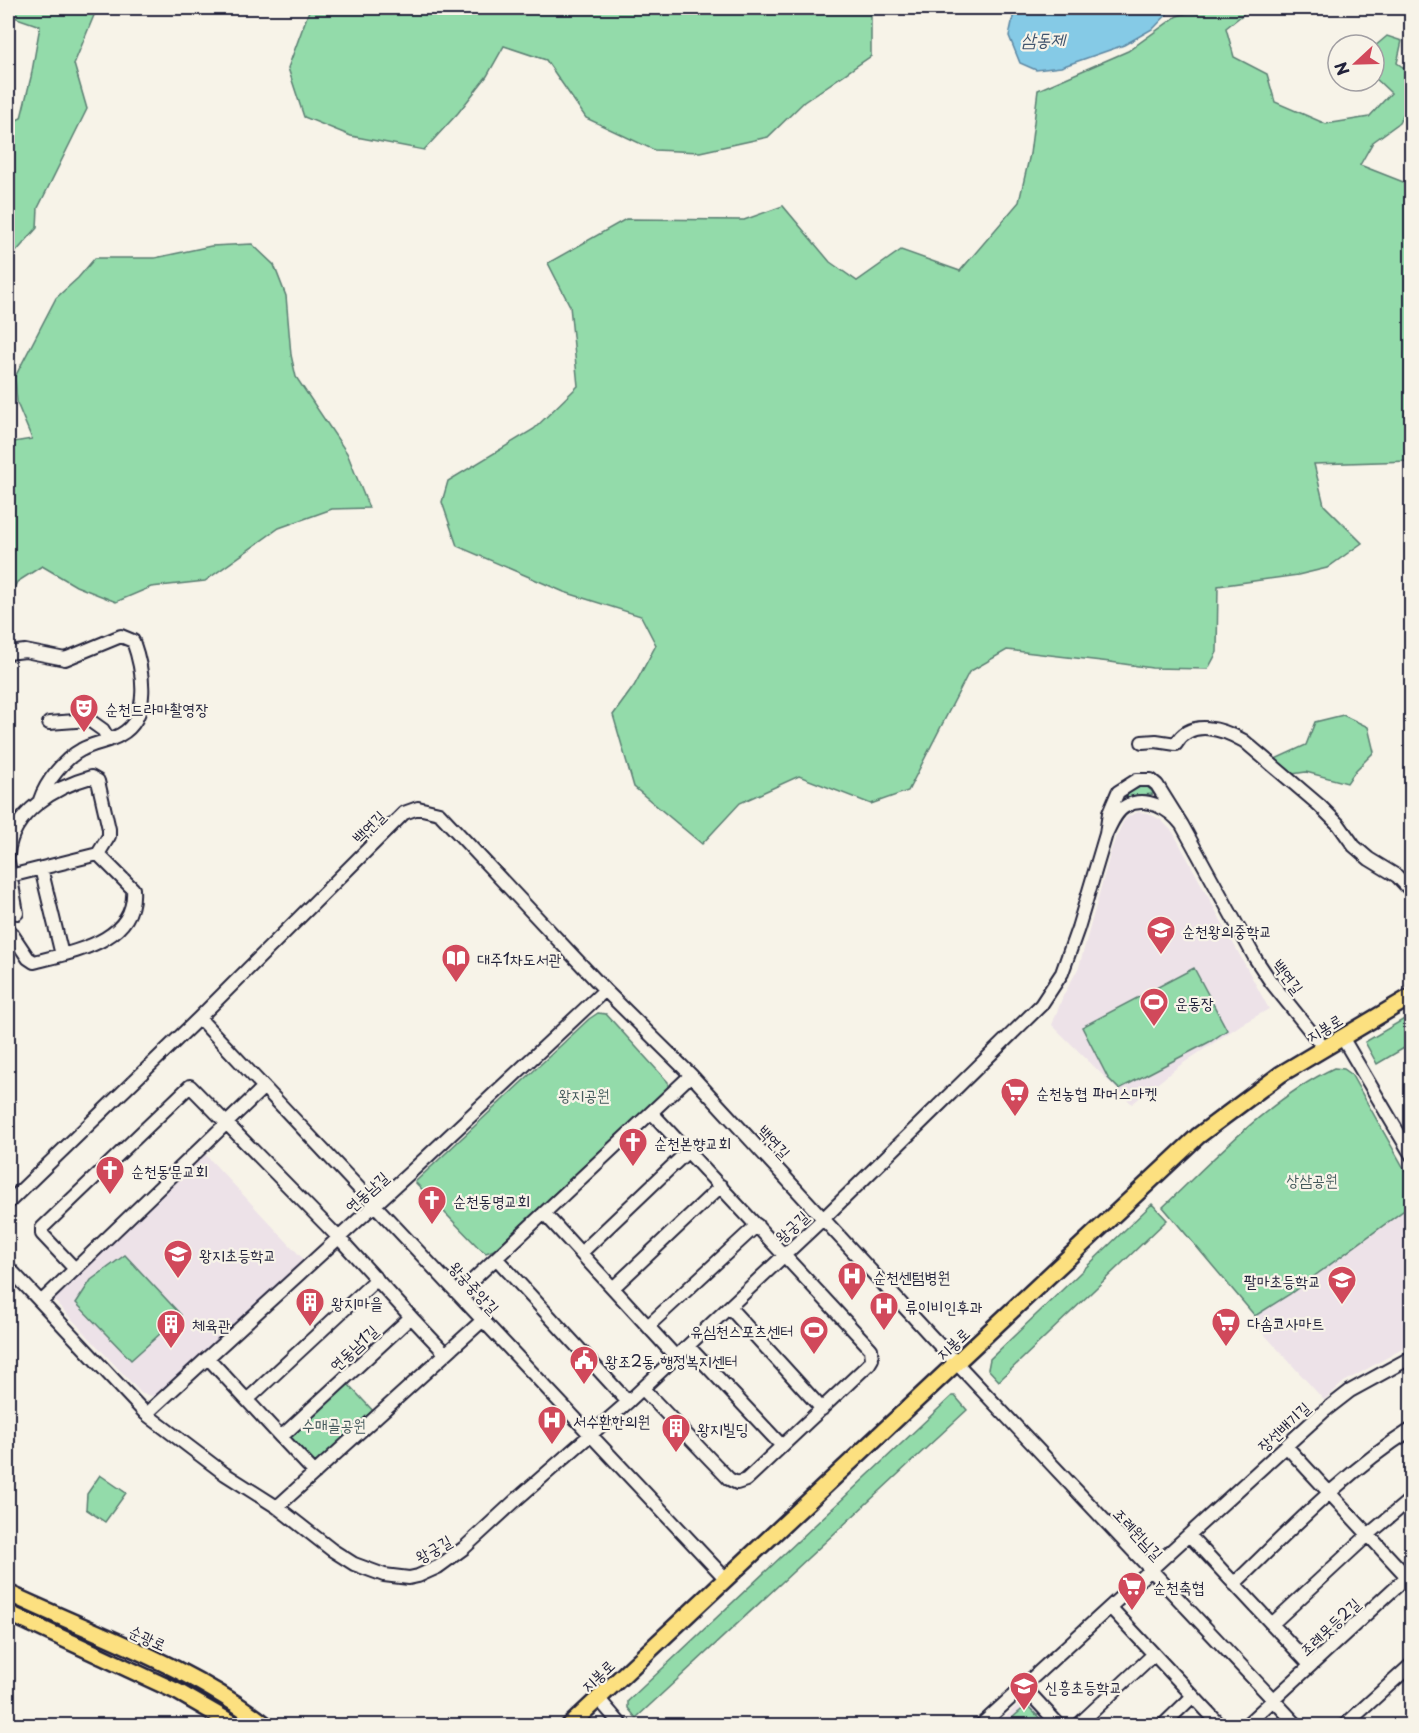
<svg xmlns="http://www.w3.org/2000/svg" width="1419" height="1733" font-family="'Playpen Sans','Poor Story',sans-serif">
	<rect width="100%" height="100%" fill="#f7f3e8"/>
	<filter id="ink" filterUnits="userSpaceOnUse"><feTurbulence type="fractalNoise" baseFrequency=".0167" numOctaves="2"/><feDisplacementMap in="SourceGraphic" scale="12" xChannelSelector="R" yChannelSelector="G"/><feConvolveMatrix kernelMatrix="1 2 1 2 8 2 1 2 1" color-interpolation-filters="sRGB"/></filter>
	<g filter="url(#ink)">
		<path fill="#ede2e8" d="M1138,812L1148,813L1161,820L1173,832L1269,1009L1242,1024L1179,1066L1132,1104L1052,1025L1063,996L1079,967L1112,847L1123,822L1127,817Z
			M205,1154L304,1260L158,1397L142,1394L52,1298Z
			M1411,1205V1344L1344,1382L1324,1400L1253,1322L1255,1316L1290,1294Z
			M1025,1698L1051,1725L996,1726Z"/>
		<path fill="#93dbaa" stroke="#5a7e72" stroke-width="1.5" d="M8,8H97L74,64L87,109L38,208L37,228L8,261V124L21,118L31,77L40,26L8,15Z
			M310,8H871V56L804,102L768,137L700,152L654,150L586,118L546,60L504,46L487,76L458,113L424,150L351,136L304,117L288,68Z
			M1204,8H1251L1226,28L1234,57L1267,74L1275,102L1326,124L1369,117L1391,93L1374,77V47L1387,36L1402,41L1397,63L1411,73V99L1399,123L1373,142L1360,165L1411,185L1412,354L1407,363L1412,365L1411,461L1314,464L1324,505L1362,543L1327,568L1298,575L1218,586L1217,652L1208,669L1152,668L1110,662L1007,650L969,672L908,791L871,804L799,776L740,803L702,844L634,787L613,715L634,686L656,645L641,616L564,592L457,546L442,502L448,481L534,429L578,386L570,306L548,263L626,219L744,220L783,206L830,262L857,281L901,250L960,271L1019,202L1030,154L1038,90L1128,51L1177,16Z
			M252,244L274,265L286,296L291,355L296,377L347,453L369,508L332,509L279,528L205,581L151,587L116,602L76,586L42,566L17,582L8,601V443L32,439L17,403L15,377L56,298L78,278L95,258H155L211,246Z
			M1343,715L1368,727L1374,752L1356,770L1347,783L1306,772L1285,775L1273,760L1306,745L1315,722Z
			M1140,787H1147L1152,791L1153,794L1134,796L1123,800L1130,792Z
			M1194,968L1227,1030L1211,1041L1119,1089L1108,1078L1082,1027Z
			M598,1013L606,1014L668,1082V1088L494,1250L486,1253L478,1247L415,1182L589,1019Z
			M1411,1015V1044L1377,1064L1365,1042Z
			M1334,1068L1344,1069L1351,1074L1411,1181V1205L1290,1294L1255,1316L1163,1207C1214,1159 1270,1098 1334,1068Z
			M1152,1204L1167,1220L999,1381L988,1369L990,1359Z
			M125,1255L181,1315L131,1360L76,1303L91,1280Z
			M348,1384L375,1413L317,1467L289,1437Z
			M952,1396H955L967,1410L636,1718L628,1708V1701Z
			M100,1475L126,1493L105,1522L86,1509L87,1494Z
			M1027,1705L1046,1725H1004Z"/>
		<path fill="#85cae6" stroke="#5d87a2" stroke-width="1.5" d="M1015,8H1173L1154,28L1124,45L1061,67L1036,70L1020,63L1009,36Z"/>
		<g fill="none" stroke-linecap="round" stroke-linejoin="round">
			<g stroke="#22223b" stroke-width="16">
				<path id="minor" d="M8,653L25,651L65,659L121,636L133,641C143,669 152,718 120,735C108,742 93,743 81,750C64,759 46,782 40,800
					M49,723L89,720L103,730L109,740
					M1142,742L1156,741L1176,744C1191,718 1223,729 1244,741L1319,805L1339,825L1354,846L1369,859L1397,876L1412,892
					M1182,825C1170,809 1146,795 1126,806C1116,811 1111,824 1106,834L1109,813L1118,792L1137,780H1151L1157,785L1182,825L1255,958L1271,982L1324,1048
					M8,854C12,812 55,787 91,777L98,781L109,829V836L98,854L133,889C137,942 72,952 34,962L28,958L8,928
					M8,862L17,913
					M41,868L62,955
					M10,876L98,854
					M199,1018L726,1579
					M1342,1037L1412,1156
					M8,1203L199,1018L404,813L418,808L439,813L605,990L691,1075L930,1335L1298,1726
					M544,1213L676,1357
					M581,1253L688,1151
					M496,1258L628,1402
					M8,1267L146,1414L225,1474L277,1507L332,1550L354,1564L384,1575L409,1578L418,1576L438,1567L464,1548L517,1499L628,1402L824,1218L1041,1005L1062,973L1078,928L1106,834
					M75,1269L42,1234V1228L190,1086L339,1238L411,1317L281,1437L208,1358
					M613,1288L721,1186
					M458,1294L691,1075
					M41,1302L264,1087
					M730,1308L822,1409
					M411,1317L445,1353
					M648,1326L757,1225
					M688,1346L782,1446
					M643,1389L729,1479L737,1483L746,1480L869,1364L872,1359L871,1349L652,1113
					M247,1400L377,1279
					M146,1414L414,1169L605,990
					M281,1437L315,1473
					M1286,1446L1411,1581
					M277,1507L483,1320
					M1189,1535L1310,1665
					M1234,1584C1291,1529 1345,1472 1412,1429
					M1110,1607L1221,1726
					M1272,1624L1368,1535L1412,1498
					M1023,1686L1060,1726
					M598,1698L622,1726
					M980,1726L1323,1412L1350,1391L1412,1357
					M1077,1726L1154,1654
					M1162,1726L1193,1696
					M1245,1726L1412,1572
					M1344,1726L1412,1664"/>
			</g>
			<g stroke="#22223b" stroke-width="20">
				<path id="major" d="M8,1593C95,1634 190,1666 267,1726
					M8,1613L178,1692L237,1726
					M569,1726L1198,1136L1281,1074L1412,996"/>
			</g>
			<use href="#minor" stroke="#f7f3e8" stroke-width="12"/>
			<use href="#major" stroke="#fce080" stroke-width="15"/>
		</g>
	</g>
	<defs>
		<g id="theatre-pin" transform="scale(1.5)"><path d="M0 17L-7.5 6A9.5 9.5 0 1 1 7.5 6Z" fill="#d1495b" stroke="#f7f3e8"/><path d="M-5-5.5Q0-4 5-5.5V0Q5 5 0 6Q-5 5-5 0ZM-3.3-2.5H-1v1.5H-3.3ZM1-2.5H3.3v1.5H1ZM-2.8 1Q0 5.5 2.8 1Z" fill="#fff"/></g>
		<g id="school-pin" transform="scale(1.5)"><path d="M0 17L-7.5 6A9.5 9.5 0 1 1 7.5 6Z" fill="#d1495b" stroke="#f7f3e8"/><path d="M0-5L7-2L0 1L-7-2ZM-4 1L0 2.5L4 1V4Q0 6-4 4Z" fill="#fff"/></g>
		<g id="library-pin" transform="scale(1.5)"><path d="M0 17L-7.5 6A9.5 9.5 0 1 1 7.5 6Z" fill="#d1495b" stroke="#f7f3e8"/><path d="M-6-4Q-3-5.5-.7-3.5V5Q-3 3-6 4ZM6-4Q3-5.5 .7-3.5V5Q3 3 6 4Z" fill="#fff"/></g>
		<g id="stadium-pin" transform="scale(1.5)"><path d="M0 17L-7.5 6A9.5 9.5 0 1 1 7.5 6Z" fill="#d1495b" stroke="#f7f3e8"/><path d="M0-5a6.5 5 0 1 0 0 10a6.5 5 0 1 0 0-10ZM-3.5-1.8h7v3.6h-7Z" fill="#fff"/></g>
		<g id="supermarket-pin" transform="scale(1.5)"><path d="M0 17L-7.5 6A9.5 9.5 0 1 1 7.5 6Z" fill="#d1495b" stroke="#f7f3e8"/><path d="M-6-5.5h2.5l.6 2H6L4.5 2H-2.5L-4.4-4H-6ZM-1.5 3.2a1.3 1.3 0 1 0 .1 0ZM3 3.2a1.3 1.3 0 1 0 .1 0Z" fill="#fff"/></g>
		<g id="church-pin" transform="scale(1.5)"><path d="M0 17L-7.5 6A9.5 9.5 0 1 1 7.5 6Z" fill="#d1495b" stroke="#f7f3e8"/><path d="M-1.2-6h2.4v3.5h3.3v2.4h-3.3V6h-2.4V-.1h-3.3v-2.4h3.3Z" fill="#fff"/></g>
		<g id="hospital-pin" transform="scale(1.5)"><path d="M0 17L-7.5 6A9.5 9.5 0 1 1 7.5 6Z" fill="#d1495b" stroke="#f7f3e8"/><path d="M-5-5h3v3.5h4V-5h3V5h-3V1.5h-4V5h-3Z" fill="#fff"/></g>
		<g id="building-pin" transform="scale(1.5)"><path d="M0 17L-7.5 6A9.5 9.5 0 1 1 7.5 6Z" fill="#d1495b" stroke="#f7f3e8"/><path d="M-4-6H4V6H1V3H-1V6H-4ZM-2.5-4.3h1.7v1.8h-1.7ZM.8-4.3h1.7v1.8H.8ZM-2.5-1h1.7V.8h-1.7ZM.8-1h1.7V.8H.8Z" fill="#fff"/></g>
		<g id="civic-pin" transform="scale(1.5)"><path d="M0 17L-7.5 6A9.5 9.5 0 1 1 7.5 6Z" fill="#d1495b" stroke="#f7f3e8"/><path d="M-.6-6.5H3V-4.5H.6V-3L4-1V1h2V6H-6V1h2V-1L-.6-3ZM-1.2 2.5V6h2.4V2.5Z" fill="#fff"/></g>
	</defs>
	<g fill-rule="evenodd">
		<use href="#theatre-pin" x="84" y="708"/>
		<use href="#school-pin" x="1161" y="930"/>
		<use href="#library-pin" x="456" y="958"/>
		<use href="#stadium-pin" x="1154" y="1002"/>
		<use href="#supermarket-pin" x="1015" y="1092"/>
		<use href="#church-pin" x="633" y="1142"/>
		<use href="#church-pin" x="110" y="1170"/>
		<use href="#church-pin" x="432" y="1200"/>
		<use href="#school-pin" x="178" y="1254"/>
		<use href="#hospital-pin" x="852" y="1276"/>
		<use href="#school-pin" x="1342" y="1280"/>
		<use href="#building-pin" x="310" y="1302"/>
		<use href="#hospital-pin" x="884" y="1306"/>
		<use href="#supermarket-pin" x="1226" y="1322"/>
		<use href="#building-pin" x="171" y="1324"/>
		<use href="#stadium-pin" x="814" y="1330"/>
		<use href="#civic-pin" x="584" y="1360"/>
		<use href="#hospital-pin" x="552" y="1420"/>
		<use href="#building-pin" x="676" y="1428"/>
		<use href="#supermarket-pin" x="1132" y="1586"/>
		<use href="#school-pin" x="1024" y="1686"/>
	</g>
	<g text-anchor="middle" dominant-baseline="central" stroke-width="4.5" stroke-linejoin="round" paint-order="stroke">
		<g font-size="16" fill="#22223b" stroke="#f7f3e8" text-anchor="start">
			<text x="105" y="708">순천드라마촬영장</text>
			<text x="1182" y="930">순천왕의중학교</text>
			<text x="477" y="958">대주1차도서관</text>
			<text x="1175" y="1002">운동장</text>
			<text x="1036" y="1092">순천농협 파머스마켓</text>
			<text x="654" y="1142">순천본향교회</text>
			<text x="131" y="1170">순천동문교회</text>
			<text x="453" y="1200">순천동명교회</text>
			<text x="199" y="1254">왕지초등학교</text>
			<text x="873" y="1276">순천센텀병원</text>
			<text x="1321" y="1280" text-anchor="end">팔마초등학교</text>
			<text x="331" y="1302">왕지마을</text>
			<text x="905" y="1306">류이비인후과</text>
			<text x="1247" y="1322">다솜코사마트</text>
			<text x="192" y="1324">체육관</text>
			<text x="793" y="1330" text-anchor="end">유심천스포츠센터</text>
			<text x="605" y="1360">왕조2동 행정복지센터</text>
			<text x="573" y="1420">서수환한의원</text>
			<text x="697" y="1428">왕지빌딩</text>
			<text x="1153" y="1586">순천축협</text>
			<text x="1045" y="1686">신흥초등학교</text>
		</g>
		<g font-size="16" fill="#22223b" stroke="#f7f3e8">
			<text transform="translate(368 826) rotate(-45)">백연길</text>
			<text transform="translate(1289 976) rotate(53)">백연길</text>
			<text transform="translate(1324 1027) rotate(-31)">지봉로</text>
			<text transform="translate(775 1141) rotate(47)">백연길</text>
			<text transform="translate(366 1191) rotate(-42)">연동남길</text>
			<text transform="translate(791 1226) rotate(-43)">왕궁길</text>
			<text transform="translate(475 1287) rotate(47)">왕궁중앙길</text>
			<text transform="translate(952 1343) rotate(-43)">지봉로</text>
			<text transform="translate(353 1347) rotate(-43)">연동남1길</text>
			<text transform="translate(1283 1426) rotate(-43)">장선배기길</text>
			<text transform="translate(1139 1533) rotate(47)">조례원님길</text>
			<text transform="translate(433 1548) rotate(-30)">왕궁길</text>
			<text transform="translate(1329 1626) rotate(-43)">조례못등2길</text>
			<text transform="translate(148 1637) rotate(24)">순광로</text>
			<text transform="translate(597 1675) rotate(-43)">지봉로</text>
		</g>
		<g font-size="16" fill="#445a5c" stroke="#f7f3e8">
			<text x="584" y="1094">왕지공원</text>
			<text x="1312" y="1179">상삼공원</text>
			<text x="334" y="1424">수매골공원</text>
		</g>
		<g font-size="18" font-style="italic" fill="#40546e" stroke="#f7f3e8">
			<text x="1043" y="38">삼동제</text>
		</g>
	</g>
	<rect width="1419" height="1733" fill="none" stroke="#f7f3e8" stroke-width="30"/>
	<rect x="15" y="15" width="1389" height="1703" fill="none" stroke="#22223b" stroke-width="2" filter="url(#ink)"/>
	<g transform="translate(1356 63) rotate(248)"><circle r="28" fill="#f7f3e8" stroke="#a29fa3" stroke-width="1.5"/>
	<path d="M0-4.5L10 22L0 15L-10 22Z" fill="#d1495b"/>
	<text y="-9" font-size="16" font-weight="bold" text-anchor="middle" fill="#22223b">N</text>
	</g>
</svg>
